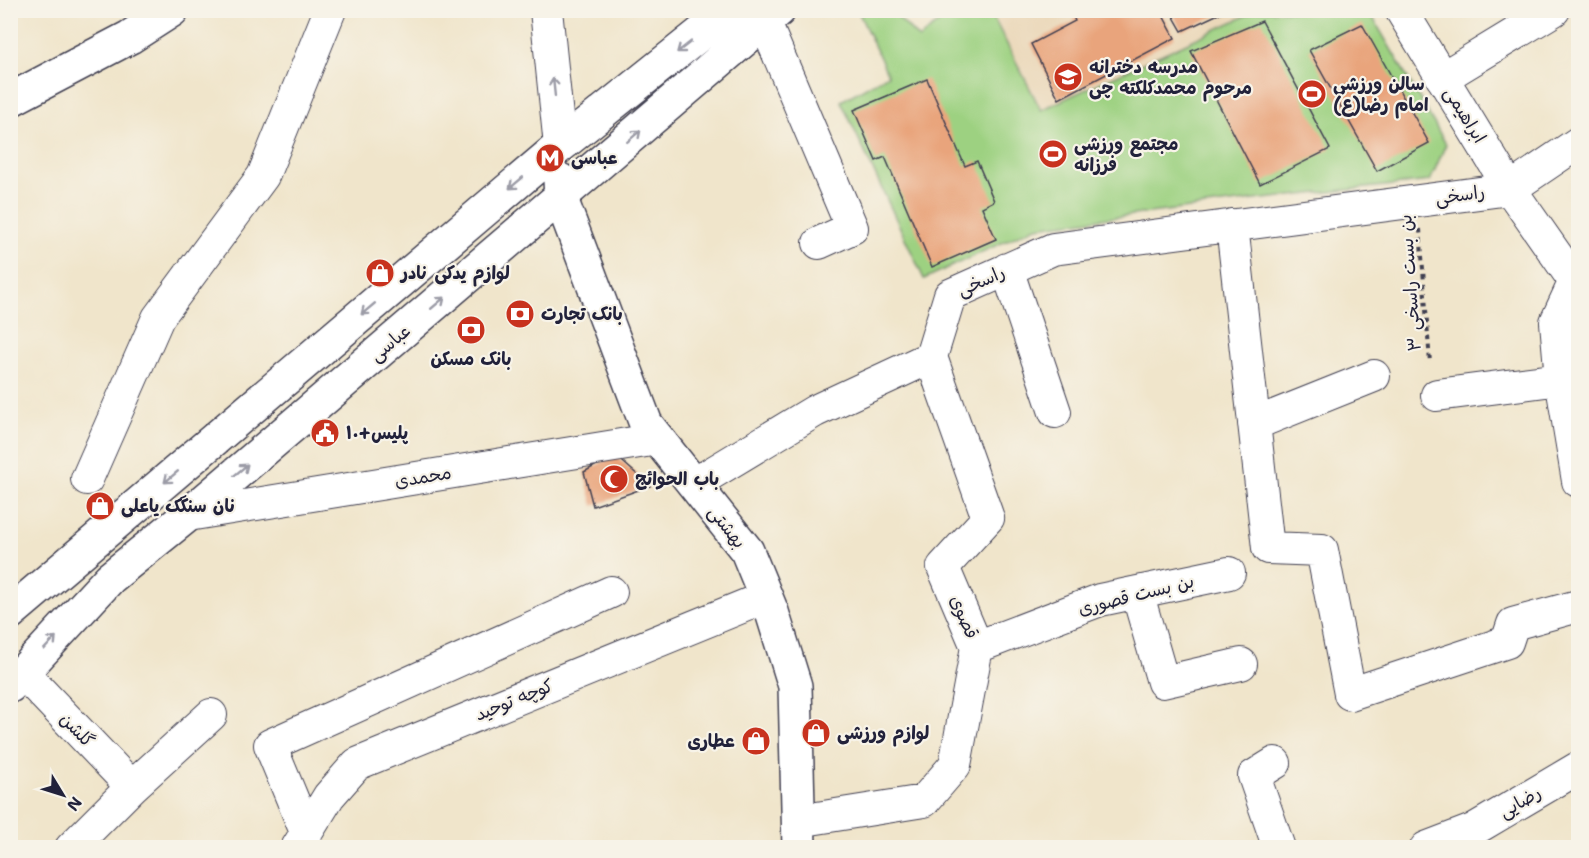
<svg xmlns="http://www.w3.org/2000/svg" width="1589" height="858" font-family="'Shantell Sans','Playpen Sans Arabic',sans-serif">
	<rect width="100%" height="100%" fill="#f7f3e8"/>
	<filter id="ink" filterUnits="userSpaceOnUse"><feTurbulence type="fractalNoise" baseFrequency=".0167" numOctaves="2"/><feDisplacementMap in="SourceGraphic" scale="12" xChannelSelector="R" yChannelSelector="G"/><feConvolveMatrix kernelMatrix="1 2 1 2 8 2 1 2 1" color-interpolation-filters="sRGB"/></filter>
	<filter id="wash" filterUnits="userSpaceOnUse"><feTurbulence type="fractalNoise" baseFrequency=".008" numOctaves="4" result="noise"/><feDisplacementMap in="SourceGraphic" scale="24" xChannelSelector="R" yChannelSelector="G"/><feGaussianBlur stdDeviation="1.35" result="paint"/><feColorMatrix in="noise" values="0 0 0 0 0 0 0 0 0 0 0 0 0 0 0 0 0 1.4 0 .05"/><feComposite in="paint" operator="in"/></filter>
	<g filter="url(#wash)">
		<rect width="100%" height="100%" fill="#f0e5cb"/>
		<path fill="#ebd8ba" d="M989,11H1256L1041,110Z"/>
		<path fill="#9dd181" stroke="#607a5e" stroke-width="1.5" d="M858,11H892L919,39L952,11H990L1041,110L1256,11H1369L1446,144L1430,181L1263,199L1036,227L924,279L841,101L888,75Z"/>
		<g id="blocks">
			<path fill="#e9a47b" d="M1070,10H1160L1175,38L1059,99L1031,44L1075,21Z
				M1170,10H1227L1182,31Z
				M1262,21L1330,149L1260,184L1191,51Z
				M1362,24L1429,143L1377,171L1309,50Z
				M927,79L965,166L977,161L994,201L982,207L996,239L932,267L885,157L876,161L854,110Z
				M615,455L650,486L593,506L584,472Z"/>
		</g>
	</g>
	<g filter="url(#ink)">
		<use href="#blocks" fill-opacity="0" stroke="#413f51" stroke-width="1.5"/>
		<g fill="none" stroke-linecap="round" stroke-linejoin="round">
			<g stroke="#413f51" stroke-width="34">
				<path id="minor" d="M546,10L560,146
					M1401,10L1510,189L1578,286
					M765,23L852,228L819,243
					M1442,78L1554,10
					M1232,225L1268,548L1322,550L1350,694L1507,642L1513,624L1578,606
					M1007,269L1055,412
					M1575,281L1556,322L1561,379L1578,481
					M1437,395L1561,379
					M1254,424L1374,376
					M87,479L158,318L263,176L330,10
					M694,484L815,411L931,357L950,295L1053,249L1510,189L1578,143
					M188,515L658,439
					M1137,592L1163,682L1241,664
					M977,647L1100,600L1229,573
					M23,673L132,787
					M1275,763L1254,776L1279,848
					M798,821L924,801L955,765L977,647L943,567L988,518L931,357
					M306,832L270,745L611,592
					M71,848L132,787L211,715
					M297,848L329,796L357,764L766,597
					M1426,848L1473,830L1578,768"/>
			</g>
			<g stroke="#413f51" stroke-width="36">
				<path id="major" d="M10,100L130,37L172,10
					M560,180L561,199L646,424L747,551L772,612L795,686L799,848
					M10,613L560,146L730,10
					M10,686L110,578L188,515L779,10"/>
			</g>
			<path stroke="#413f51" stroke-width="4" stroke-dasharray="4.5 4.5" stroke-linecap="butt" d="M1420,229L1430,363"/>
			<use href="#minor" stroke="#fff" stroke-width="32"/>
			<use href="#major" stroke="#fff" stroke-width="33"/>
		</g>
		<defs><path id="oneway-shaft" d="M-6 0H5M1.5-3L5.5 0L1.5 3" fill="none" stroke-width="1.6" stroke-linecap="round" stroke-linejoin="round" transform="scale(1.5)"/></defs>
		<g stroke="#9c9ca7">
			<use href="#oneway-shaft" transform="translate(684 47) rotate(142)"/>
			<use href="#oneway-shaft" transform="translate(554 87) rotate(-96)"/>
			<use href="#oneway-shaft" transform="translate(634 136) rotate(-41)"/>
			<use href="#oneway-shaft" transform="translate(516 183) rotate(140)"/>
			<use href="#oneway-shaft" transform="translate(438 303) rotate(-40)"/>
			<use href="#oneway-shaft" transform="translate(368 309) rotate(140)"/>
			<use href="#oneway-shaft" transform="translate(241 470) rotate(-40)"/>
			<use href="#oneway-shaft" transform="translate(171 477) rotate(140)"/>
			<use href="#oneway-shaft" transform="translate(50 643) rotate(-47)"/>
		</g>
	</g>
	<defs>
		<g id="school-disc" transform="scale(1.5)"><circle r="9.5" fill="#c8321e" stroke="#f7f3e8"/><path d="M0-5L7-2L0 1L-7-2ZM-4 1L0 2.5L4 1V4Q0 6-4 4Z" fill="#fff"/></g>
		<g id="stadium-disc" transform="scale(1.5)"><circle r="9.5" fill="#c8321e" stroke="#f7f3e8"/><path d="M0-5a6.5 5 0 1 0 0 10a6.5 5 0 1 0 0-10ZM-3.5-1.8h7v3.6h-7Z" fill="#fff"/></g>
		<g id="metro-disc" transform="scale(1.5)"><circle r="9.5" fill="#c8321e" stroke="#f7f3e8"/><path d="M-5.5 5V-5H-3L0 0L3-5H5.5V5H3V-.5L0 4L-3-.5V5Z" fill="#fff"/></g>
		<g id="shop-disc" transform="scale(1.5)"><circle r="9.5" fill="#c8321e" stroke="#f7f3e8"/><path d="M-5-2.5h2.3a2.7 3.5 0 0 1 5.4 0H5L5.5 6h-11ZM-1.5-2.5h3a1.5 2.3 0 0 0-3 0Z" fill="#fff"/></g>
		<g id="bank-disc" transform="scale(1.5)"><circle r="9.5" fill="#c8321e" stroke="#f7f3e8"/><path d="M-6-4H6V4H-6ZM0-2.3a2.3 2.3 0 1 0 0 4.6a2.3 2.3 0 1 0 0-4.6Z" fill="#fff"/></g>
		<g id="civic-disc" transform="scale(1.5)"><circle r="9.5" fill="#c8321e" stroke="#f7f3e8"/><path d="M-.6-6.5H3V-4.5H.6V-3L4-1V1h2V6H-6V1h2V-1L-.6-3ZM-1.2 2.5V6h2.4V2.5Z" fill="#fff"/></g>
		<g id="mosque-disc" transform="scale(1.5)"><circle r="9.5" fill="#c8321e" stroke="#f7f3e8"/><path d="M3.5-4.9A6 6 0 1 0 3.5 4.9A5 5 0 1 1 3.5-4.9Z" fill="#fff"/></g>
	</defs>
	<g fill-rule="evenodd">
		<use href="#school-disc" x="1068" y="77"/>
		<use href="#stadium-disc" x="1312" y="94"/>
		<use href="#stadium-disc" x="1053" y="154"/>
		<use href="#metro-disc" x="550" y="158"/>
		<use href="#shop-disc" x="380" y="273"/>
		<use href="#bank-disc" x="520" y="314"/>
		<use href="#bank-disc" x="471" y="330"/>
		<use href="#civic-disc" x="325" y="433"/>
		<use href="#mosque-disc" x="614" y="479"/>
		<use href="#shop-disc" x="100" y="506"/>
		<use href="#shop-disc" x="816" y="733"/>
		<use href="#shop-disc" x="756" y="741"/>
	</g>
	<g text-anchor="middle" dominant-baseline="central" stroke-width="4.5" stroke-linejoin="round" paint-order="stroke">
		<g font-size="18" font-weight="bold" fill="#22223b" stroke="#f7f3e8" text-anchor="start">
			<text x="1089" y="67">مدرسه دخترانه<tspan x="1089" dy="21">مرحوم محمدکلکته چی</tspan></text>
			<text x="1333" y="84">سالن ورزشی<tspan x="1333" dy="21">امام رضا(ع)</tspan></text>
			<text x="1074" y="144">مجتمع ورزشی<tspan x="1074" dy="21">فرزانه</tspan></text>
			<text x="571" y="158">عباسی</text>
			<text x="401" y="273">لوازم یدکی نادر</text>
			<text x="541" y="314">بانک تجارت</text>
			<text x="471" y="359" text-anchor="middle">بانک مسکن</text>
			<text x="346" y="433">پلیس+۱۰</text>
			<text x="635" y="479">باب الحوائج</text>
			<text x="121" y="506">نان سنگک یاعلی</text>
			<text x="837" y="733">لوازم ورزشی</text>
			<text x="735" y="741" text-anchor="end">عطاری</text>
		</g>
		<g font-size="18" fill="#22223b" stroke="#f7f3e8">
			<text transform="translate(1465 115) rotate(58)">ابراهیمی</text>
			<text transform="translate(1460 195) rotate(-8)">راسخی</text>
			<text transform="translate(981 281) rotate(-24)">راسخی</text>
			<text transform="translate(1410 283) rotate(-94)">بن بست راسخی ۳</text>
			<text transform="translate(390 343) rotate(-40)">عباسى</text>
			<text transform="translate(423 477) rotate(-9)">محمدی</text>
			<text transform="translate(727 527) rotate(52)">بهشتی</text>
			<text transform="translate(1136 595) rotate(-14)">بن بست قصوری</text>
			<text transform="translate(964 617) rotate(67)">قصوی</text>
			<text transform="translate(514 700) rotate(-22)">کوچه توحید</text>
			<text transform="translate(77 730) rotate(46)">گلشن</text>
			<text transform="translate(1520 802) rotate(-30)">رضایی</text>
		</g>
	</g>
	<rect width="1589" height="858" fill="none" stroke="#f7f3e8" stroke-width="36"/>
	<g transform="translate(63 795) rotate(128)" stroke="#f7f3e8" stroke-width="4.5" paint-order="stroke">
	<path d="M0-4.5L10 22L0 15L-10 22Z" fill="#22223b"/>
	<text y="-9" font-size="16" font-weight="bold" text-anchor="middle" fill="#22223b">N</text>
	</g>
</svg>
